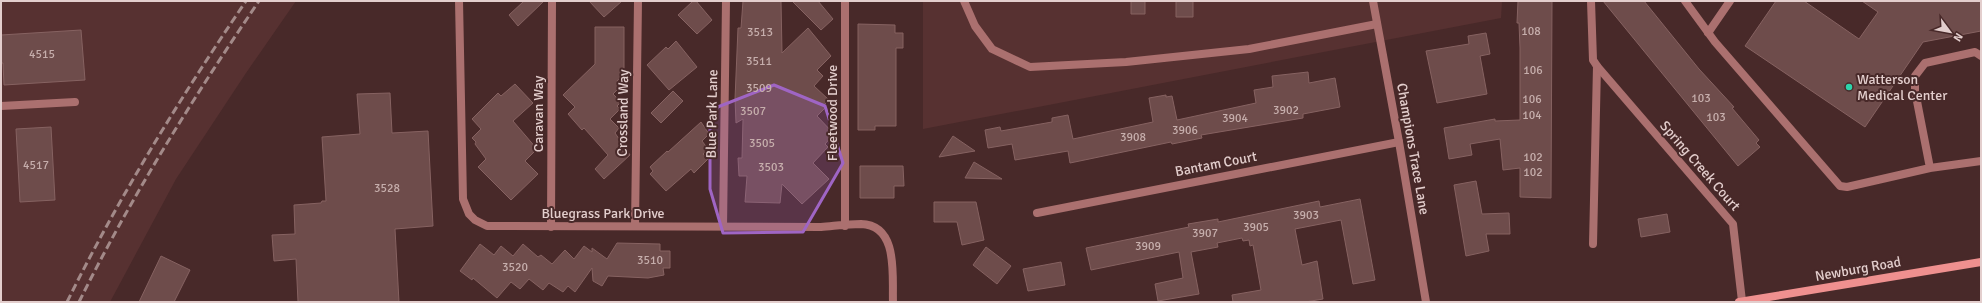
<svg xmlns="http://www.w3.org/2000/svg" width="1982" height="303" font-family="Signika,sans-serif">
	<rect width="100%" height="100%" fill="#482929"/>
	<path fill="#573131" d="M1,1H296L246,73L176,179L110,302H1Z
		M923,1H1502L1501,18L923,129Z"/>
	<path fill="#6e4c4b" stroke="#866261" d="M524,1H544L518,26L509,15Z
		M589,1H622L604,17Z
		M693,1H696L712,20L697,34L678,15Z
		M743,1H781L782,53L808,28L831,56L817,70L823,76L814,86L829,100L823,106L825,108L817,116L834,134L825,144L828,147L813,163L829,179L802,204L782,184L780,203L745,202L747,176H739L738,158H742L743,119L736,123L735,99L738,28H741Z
		M792,1H818L833,19L821,30Z
		M1131,1H1145V14H1131Z
		M1176,1H1193V17H1176Z
		M1518,1H1552L1551,198L1520,197V168L1503,170L1500,139L1470,144L1472,155L1449,159L1444,128L1495,119V121L1520,120V48L1519,23H1517Z
		M1603,1H1644L1699,69L1734,107L1732,108L1759,140L1756,143L1760,147L1738,166Z
		M1776,1H1804L1859,39L1878,12L1862,1H1981V31L1923,42L1865,127L1745,46Z
		M858,24L895,25V33H903V48H896V126H875V130H858Z
		M595,27H624V75L617,81L621,86L613,94L621,102L617,106L620,109L610,119L619,128L615,133L630,155L604,179L595,169L608,155L584,128L582,130L568,114L575,107L563,95L595,64Z
		M81,30L85,80L4,85L3,63H1V35Z
		M1486,33L1490,54L1480,56L1487,94L1437,103L1426,51L1469,44L1468,36Z
		M676,41L697,67L669,90L647,65L666,47L668,49Z
		M1308,72L1309,83L1335,78L1340,107L1303,114V118L1201,135L1202,138L1172,144L1171,142L1070,163L1068,151L1015,160L1012,144L988,148L985,130L1000,127L1001,131L1052,122V118L1068,115L1073,139L1153,122L1149,98L1166,95V97L1172,96L1177,120L1256,103L1254,90L1273,87L1272,76Z
		M515,84L533,103L513,121L537,149L525,161L538,174L511,200L478,167L486,159L475,144L476,142L472,138L481,129L472,119L498,93L501,96Z
		M673,91L683,101L661,123L651,113Z
		M390,93L392,133L428,131L433,226L395,229L399,302H298L296,259L274,261L272,235L295,234L294,205L321,203L322,201H326L322,137L360,134L357,94Z
		M701,122L709,134L702,141L708,149L703,154L708,159L694,173L691,169L666,191L650,174L653,171L650,167L667,151L668,152Z
		M51,127L55,200L20,202L16,129Z
		M953,136L975,151L939,157Z
		M974,162L1002,179L965,178Z
		M860,166H903L904,186H894V198H860Z
		M1476,181L1482,214L1509,213L1510,234H1486L1489,251L1466,256L1454,185Z
		M1360,199L1375,280L1353,284L1341,220L1295,229L1302,265L1317,261L1323,299L1305,302H1233L1232,295L1261,290L1253,245L1250,246L1249,240L1243,241L1242,238L1217,243L1218,247L1191,252L1199,294L1158,301L1155,284L1183,278L1179,252L1091,270L1086,248L1189,227L1188,224L1218,219V222L1319,201L1320,207Z
		M934,202H976L984,240L962,245L957,222H934Z
		M1667,214L1670,232L1641,237L1638,219Z
		M617,243L660,244V251H670V268H663L664,275L648,278L608,276L602,286L593,281L592,268L575,292L568,286L563,292L549,283L543,290L529,279L520,289L511,282L497,298L473,278L472,280L460,271L480,244L494,255L501,246L513,256L523,244L538,257L541,255L552,264L565,250L574,259L584,246L592,252V248L607,259Z
		M986,247L1011,266L997,284L973,265Z
		M161,256L190,270L174,302H139Z
		M1061,262L1065,285L1028,291L1023,269Z"/>
	<g fill="none" stroke-linecap="round" stroke-linejoin="round">
		<path stroke="#ab706f" stroke-width="8" d="M964,1L975,26L992,49L1030,67L1126,62L1249,49L1377,24
			M1591,1L1593,60L1597,66L1593,244
			M1685,1L1715,42L1840,186L1847,187L1930,168L1915,91V76L1925,63L1975,52L1981,56
			M1708,33L1730,1
			M1,106L75,102
			M1930,168L1981,161"/>
		<path stroke="#ab706f" stroke-width="8" d="M459,1L463,199L469,214L475,220L487,226L821,227C834,226 848,224 861,224C899,225 892,276 893,302
			M1597,66L1733,224L1742,301
			M1037,213L1399,142
			M635,226L638,1
			M845,226V1
			M551,227L552,1
			M723,227L726,1"/>
		<path stroke="#ab706f" stroke-width="8" d="M1373,1L1399,142L1426,302"/>
		<path stroke="#ef908f" stroke-width="8" d="M1739,302L1981,262"/>
		<path stroke="#a38a89" stroke-width="3" stroke-dasharray="8 4" stroke-linecap="butt" d="M67,302C119,197 180,98 246,1
			M79,302C131,197 193,98 259,1"/>
	</g>
	<path fill="#9f65c4" fill-opacity="0.2" stroke="#9f65c4" stroke-width="3" stroke-linejoin="round" d="M774,85L825,106L843,163L803,232L723,233L710,189V110Z"/>
	<circle fill="#2dd4ab" stroke="#482929" stroke-width="1.5" cx="1849" cy="87" r="4"/>
	<g text-anchor="middle" dominant-baseline="central" stroke-width="4" stroke-linejoin="round" paint-order="stroke">
		<g font-size="12" fill="#c6aeac">
			<text x="1531" y="31">108</text>
			<text x="760" y="32">3513</text>
			<text x="42" y="54">4515</text>
			<text x="759" y="61">3511</text>
			<text x="1533" y="70">106</text>
			<text x="759" y="88">3509</text>
			<text x="1701" y="98">103</text>
			<text x="1532" y="99">106</text>
			<text x="1286" y="110">3902</text>
			<text x="753" y="111">3507</text>
			<text x="1532" y="115">104</text>
			<text x="1716" y="117">103</text>
			<text x="1235" y="118">3904</text>
			<text x="1185" y="130">3906</text>
			<text x="1133" y="137">3908</text>
			<text x="762" y="143">3505</text>
			<text x="1533" y="157">102</text>
			<text x="36" y="165">4517</text>
			<text x="771" y="167">3503</text>
			<text x="1533" y="172">102</text>
			<text x="387" y="188">3528</text>
			<text x="1306" y="215">3903</text>
			<text x="1256" y="227">3905</text>
			<text x="1205" y="233">3907</text>
			<text x="1148" y="246">3909</text>
			<text x="650" y="260">3510</text>
			<text x="515" y="267">3520</text>
		</g>
		<g font-size="14" fill="#e3cecd" stroke="#482929" text-anchor="start">
			<text x="1857" y="79">Watterson<tspan x="1857" dy="16">Medical Center</tspan></text>
		</g>
		<g font-size="14" fill="#e3cecd" stroke="#482929">
			<text transform="translate(623 113) rotate(-89)">Crossland Way</text>
			<text transform="translate(832 113) rotate(-90)">Fleetwood Drive</text>
			<text transform="translate(538 114) rotate(-90)">Caravan Way</text>
			<text transform="translate(712 114) rotate(-89)">Blue Park Lane</text>
			<text transform="translate(1413 149) rotate(80)">Champions Trace Lane</text>
			<text transform="translate(1216 164) rotate(-11)">Bantam Court</text>
			<text transform="translate(1700 166) rotate(49)">Spring Creek Court</text>
			<text x="603" y="213">Bluegrass Park Drive</text>
			<text transform="translate(1858 269) rotate(-10)">Newburg Road</text>
		</g>
	</g>
	<rect width="1982" height="303" fill="none" stroke="#e3cecd" stroke-width="4"/>
	<g transform="translate(1950 32) rotate(122)" stroke="#482929" stroke-width="3" paint-order="stroke">
	<path d="M0-3L7 15L0 10L-7 15Z" fill="#e3cecd"/>
	<text y="-6" font-size="11" font-weight="bold" text-anchor="middle" fill="#e3cecd">N</text>
	</g>
</svg>
